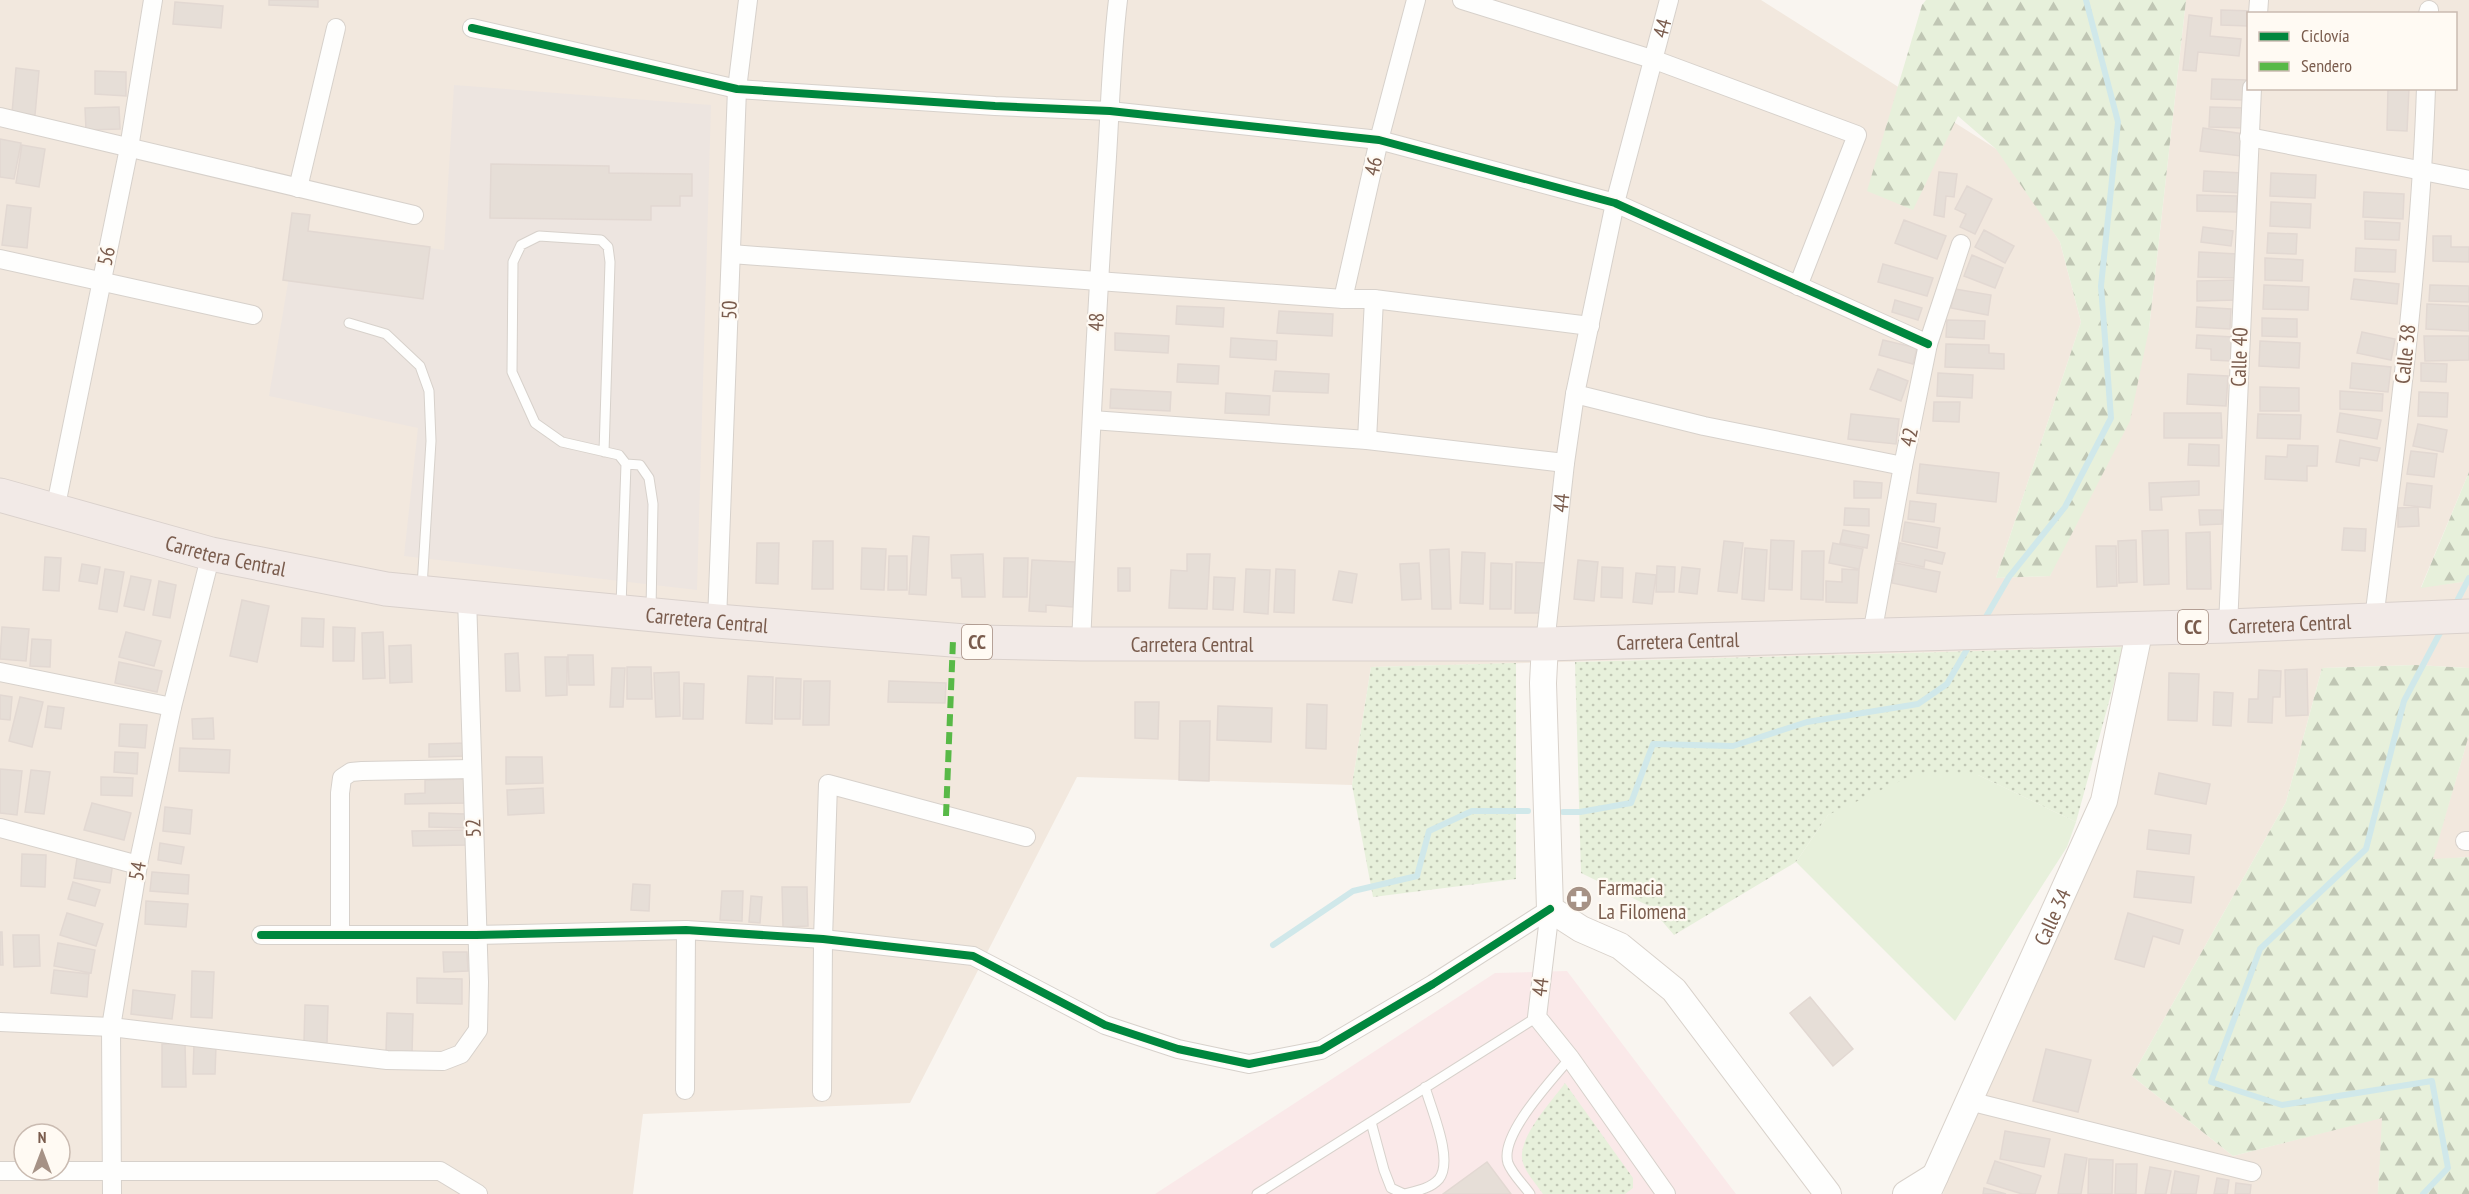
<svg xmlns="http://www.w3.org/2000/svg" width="2469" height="1194" font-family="'PT Sans Narrow',sans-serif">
	<defs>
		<pattern id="grass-dots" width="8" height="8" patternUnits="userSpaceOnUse" patternTransform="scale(1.5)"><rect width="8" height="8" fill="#e7f0db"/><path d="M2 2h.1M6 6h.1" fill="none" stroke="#c0c6b4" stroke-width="1.8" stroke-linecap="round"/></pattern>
		<pattern id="forest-firs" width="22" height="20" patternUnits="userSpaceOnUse" patternTransform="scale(1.5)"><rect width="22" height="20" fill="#e7f0db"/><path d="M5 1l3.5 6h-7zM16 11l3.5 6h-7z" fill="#c0c6b4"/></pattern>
	</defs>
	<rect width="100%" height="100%" fill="#f9f5f0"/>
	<path fill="#f2e8de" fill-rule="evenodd" d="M0,0H1761L2001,152L2060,242L2081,322L1996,578L2050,576L2149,329L2186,0H2469V472L2421,587L2469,581V668L2416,665L2322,668L2286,802L2132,1076L2233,1156L2383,1117L2378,1194H1943L1969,1101L2091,847L2124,647L1371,667L1352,785L1077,777L910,1103L643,1114L633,1194H0ZM2248,14H2456V88H2248ZM24,1134H60V1170H24Z
		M2469,735V857L2432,860Z"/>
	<path fill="#ede5e0" d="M454,85L711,105L697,590L404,556L418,428L269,396L297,229L444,250Z"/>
	<path fill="#fae9e9" d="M1567,971L1736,1194H1155L1495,973Z"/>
	<path fill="url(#grass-dots)" d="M2124,647L2076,822L1978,775L1828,815L1796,862L1674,935L1649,906L1581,873L1575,662Z
		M1516,663V879L1373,897L1352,785L1371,667Z
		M1565,1083L1633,1178V1188L1625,1194H1543C1537,1185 1526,1173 1523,1163C1515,1140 1552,1101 1565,1083Z"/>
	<path fill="url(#forest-firs)" d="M1926,0H2186L2149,329L2130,421L2050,576L1996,578L2081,322L2060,242L1996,149L1958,116L1913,210L1867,191L1922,5Z
		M2469,472V581L2421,588Z
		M2416,665L2469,668V735L2433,859L2469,857V1194H2378L2382,1118L2233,1156L2132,1076L2286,802L2322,668Z"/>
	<path fill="#e7f0db" d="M1913,775H1978L2076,822L2067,847L1955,1021L1796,862L1828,815Z"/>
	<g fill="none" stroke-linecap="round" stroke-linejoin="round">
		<path stroke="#d0e8ea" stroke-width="6" d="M2454,607L2469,578
			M1983,622L2009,577L2065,507L2111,418L2101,286L2118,122L2086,0
			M1563,812H1580L1631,803L1653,744L1733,746L1807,722L1918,704L1947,684L1970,644
			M1273,945L1353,891L1417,876L1429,831L1472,811H1528
			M2423,1194L2448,1168L2432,1081L2282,1105L2211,1082L2260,949L2366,849L2404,701L2442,629"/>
	</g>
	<path fill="#e6ded7" stroke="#e2d8d2" stroke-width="1.5" d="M269,0H318V7L269,5Z
		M175,2L223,6L221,28L173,24Z
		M2221,10L2254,11V14H2248V26L2221,25Z
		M2189,15L2212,18L2210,36L2241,39L2239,56L2198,52L2196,71L2183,70Z
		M16,68L39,71L35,115L12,113Z
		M95,71L126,72V96L95,94Z
		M2212,79L2246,80L2245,100L2211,99Z
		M2388,88H2409L2407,131L2387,130Z
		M119,107L120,129L86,130L85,108Z
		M2210,107L2244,108V128L2209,127Z
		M2203,128L2244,134L2241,156L2200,151Z
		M0,139L21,143L14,179L0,177Z
		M22,145L45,149L39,187L16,183Z
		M491,164L609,166V173L692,174V196H680V206H651V220L490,218Z
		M2204,171L2242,173L2241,193L2203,191Z
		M1939,172L1957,174L1954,197L1946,196L1944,217L1934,215Z
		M2271,173L2316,175L2315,198L2270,196Z
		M1967,186L1992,199L1975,234L1960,227L1966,214L1955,209Z
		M2364,192L2404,194L2403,219L2363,217Z
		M2197,195L2237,196V212L2197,211Z
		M2271,202L2311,204L2310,228L2270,226Z
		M7,205L31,208L27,248L2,245Z
		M292,213L310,215L308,231L430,247L423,299L283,280Z
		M1904,220L1946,236L1937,259L1895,243Z
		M2365,221L2400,223L2399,240L2365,239Z
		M2203,227L2233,231L2231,246L2201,242Z
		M1984,230L2014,246L2005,263L1975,247Z
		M2268,233L2297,234L2296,254L2267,253Z
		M2433,236H2451V247H2469V262L2433,261Z
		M2356,248L2396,250L2395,272L2355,271Z
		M2199,252L2238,254V278L2198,277Z
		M1972,255L2003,268L1995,288L1964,276Z
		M2265,258L2303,260L2302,281L2265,280Z
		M1883,264L1933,278L1927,296L1878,282Z
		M2354,279L2399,284L2397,304L2351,299Z
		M2237,280V300L2197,301V281Z
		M2264,285L2309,287L2308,310L2263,309Z
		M2430,285L2469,286V302L2429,301Z
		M1955,289L1991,295L1988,315L1951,308Z
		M1895,300L1922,308L1918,320L1892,312Z
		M2427,304L2469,306V331L2426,329Z
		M1177,306L1224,308L1223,327L1176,324Z
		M2197,307L2231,309L2230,329L2196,327Z
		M1279,311L1333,314L1332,336L1277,333Z
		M2262,318L2297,319V337L2262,336Z
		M1947,320L1985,321L1984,339L1946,337Z
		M2362,332L2395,339L2391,360L2357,353Z
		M1115,333L1169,336L1168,353L1115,350Z
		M2197,335L2233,337L2231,361L2211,360V349L2196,348Z
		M2424,336H2469V360L2425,361Z
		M1231,338L1277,341L1276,360L1230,357Z
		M1883,340L1917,348L1913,364L1879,355Z
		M2260,341L2300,343L2299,368L2259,366Z
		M1946,344L1989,345V353L2004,354V369L1945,367Z
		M2352,363L2391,367L2388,392L2350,388Z
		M2421,363L2447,364L2446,382L2421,381Z
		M1178,364L1219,366L1218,384L1177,382Z
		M1878,369L1908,381L1901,401L1870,389Z
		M1275,371L1329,374L1328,393L1273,391Z
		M1938,373L1973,375L1972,398L1937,396Z
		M2188,374L2228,376L2226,406L2187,404Z
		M2260,387L2299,388V411H2260Z
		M1111,389L1171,392L1170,411L1110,408Z
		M2340,391L2383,394L2382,411L2340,409Z
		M2419,392L2448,393L2447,417L2418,416Z
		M1226,393L1270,396L1269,415L1225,413Z
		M1934,402H1960L1959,422L1933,421Z
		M2164,413H2221L2222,438H2164Z
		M2340,413L2381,420L2377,439L2337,432Z
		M1851,414L1899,419L1896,444L1848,439Z
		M2258,414L2301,415L2300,439L2257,438Z
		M2418,424L2447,430L2443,452L2413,446Z
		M2340,440L2380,448L2377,461L2360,458L2359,466L2336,462Z
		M2189,444L2219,445V466L2188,465Z
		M2288,445L2318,446L2317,466H2307V481L2265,479L2266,456L2287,457Z
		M2411,451L2437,454L2434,477L2407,474Z
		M1920,464L1999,473L1996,502L1917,493Z
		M1854,481L1882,483L1881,498H1854Z
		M2199,481V495L2161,497L2162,510H2150L2149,483Z
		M2407,483L2432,486L2430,508L2404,505Z
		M1910,501L1936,504L1934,522L1908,519Z
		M2418,507L2419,526L2398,527V508Z
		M1845,508L1869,509V526L1844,525Z
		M2199,510H2222V524L2200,525Z
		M1905,522L1940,528L1937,548L1902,541Z
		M2344,528L2366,529L2365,551L2342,550Z
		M1843,530L1869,535L1867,548L1840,543Z
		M2168,530L2169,584L2144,585L2142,531Z
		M2210,532L2211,589H2187L2186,533Z
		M913,536L929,537L926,595L909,594Z
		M1771,540L1794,541L1792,590L1769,589Z
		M2136,540L2137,582L2119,583L2118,541Z
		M813,541H833V589H812Z
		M1724,541L1743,543L1737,593L1718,591Z
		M757,543H779L778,584L756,583Z
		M1833,543L1863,549L1859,569L1829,563Z
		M1900,543L1945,553L1942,564L1925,560L1924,567L1896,561Z
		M2096,546H2116L2117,586L2097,587Z
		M862,548L886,549L884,590L861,589Z
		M1745,548L1767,550L1764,601L1742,599Z
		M1449,549L1451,609H1432L1430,550Z
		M1802,551H1824L1823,600L1801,599Z
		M1462,552L1485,553L1483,604L1460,603Z
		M983,554L985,597H962L961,578H952L951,555Z
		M1187,554H1210L1207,609L1169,608L1171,570L1187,571Z
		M889,556H907V590H888Z
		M45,557L61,558L59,591L43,590Z
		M1004,558H1028L1027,597H1003Z
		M1032,560L1075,562L1073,607L1046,605V612L1029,611Z
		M1578,560L1598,562L1594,601L1574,599Z
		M1516,562L1546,563L1544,613H1515Z
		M1419,563L1421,599L1402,600L1400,564Z
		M1491,563L1512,564L1511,609H1490Z
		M1896,563L1940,572L1936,592L1892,583Z
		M82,564L100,567L97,584L79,581Z
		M1657,566L1675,567L1674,592H1656Z
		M1602,567L1623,568L1622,598L1601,597Z
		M1682,567L1700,569L1697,594L1679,592Z
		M1118,568H1130V591H1118Z
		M105,569L124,572L117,612L99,609Z
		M1246,569L1270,570L1268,614L1244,612Z
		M1276,569L1295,570L1294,613L1274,612Z
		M1842,569L1859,570L1857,603L1826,602V581L1842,582Z
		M1339,571L1357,574L1352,603L1333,600Z
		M1636,573L1656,575L1652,604L1633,602Z
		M131,576L151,580L144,610L124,606Z
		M1214,577L1235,578L1233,610L1213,609Z
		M159,581L176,585L170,618L153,615Z
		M242,600L269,606L257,662L230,656Z
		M302,618L324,619L323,647L301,646Z
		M2,627L29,629L26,661L0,659Z
		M333,627L355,628L354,661H333Z
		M126,632L161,641L154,666L119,657Z
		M383,632L385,678L363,679L362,633Z
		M32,639L51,640L50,667L30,666Z
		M411,645L412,682L390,683L389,646Z
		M518,653L520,691H506L505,654Z
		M568,655H593L594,685H569Z
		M545,657H567V695L546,696Z
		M119,662L162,671L157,692L115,683Z
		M627,667H651L652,699H627Z
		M612,668H625L623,707H610Z
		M2307,669L2308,715L2286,716L2285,670Z
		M2259,670L2281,671L2280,697H2273L2272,723L2248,722L2249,699H2258Z
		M679,672L680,716L656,717L654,673Z
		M2169,673L2199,674L2197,721L2168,720Z
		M748,676L773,677L772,724L746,723Z
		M776,678L801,679L800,719H775Z
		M804,681H830L829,725H803Z
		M889,681L946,683L945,703L888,702Z
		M684,683L704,684L703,719H683Z
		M2214,692L2233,693L2231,726L2213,725Z
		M0,695L12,697L10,720L0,719Z
		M20,697L43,702L32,747L9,741Z
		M1135,702H1159L1158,739L1135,738Z
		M1307,704L1327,705L1326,749L1306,748Z
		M48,706L64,708L61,729L45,727Z
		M1218,706L1272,708L1271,742L1217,740Z
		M213,718L214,739H193L192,719Z
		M1180,721H1210L1209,781L1179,780Z
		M120,724L147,725L145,748L119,746Z
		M466,743L467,756L429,757V744Z
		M180,748L230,750L229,773L179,771Z
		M115,752L138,753L137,774L114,772Z
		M506,757H542L543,783L506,784Z
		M0,769L22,771L17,815L0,813Z
		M31,770L50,772L44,814L25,812Z
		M2159,773L2210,784L2206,804L2155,794Z
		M101,777L133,778L132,796L101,795Z
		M469,779L470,803L405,804V794L425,793V780Z
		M543,788L544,813L508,815L507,790Z
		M92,803L131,813L124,840L84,830Z
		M165,807L192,810L190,834L163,831Z
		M429,813L466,814V828L429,827Z
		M467,830V845L413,846L412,831Z
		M2149,830L2191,835L2189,854L2147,849Z
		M160,843L184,847L181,864L158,860Z
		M22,854L46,855L45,887L21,886Z
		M77,858L113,862L110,883L74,878Z
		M2137,871L2194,877L2191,903L2134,897Z
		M152,872L189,875L188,894L150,891Z
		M73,882L100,890L95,906L68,899Z
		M633,884L650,885L649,911L631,910Z
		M782,887H807L808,926L783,927Z
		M722,891H743L742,921L720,920Z
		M751,896L762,897L760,923L749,922Z
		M146,901L188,904L186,927L145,924Z
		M67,913L103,924L96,946L60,935Z
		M2128,913L2183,930L2179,944L2153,936L2144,967L2115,959Z
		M0,932H2L3,965H0Z
		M13,935H39L40,966L14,967Z
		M58,943L95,950L91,973L54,966Z
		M443,952H467L468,971L444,972Z
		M54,970L89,974L87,997L51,993Z
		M192,971L214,972L212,1018L191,1017Z
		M417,978L462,979V1004L417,1003Z
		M133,990L175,995L172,1019L131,1014Z
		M1810,997L1853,1049L1833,1066L1790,1013Z
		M305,1005L328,1006L327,1043L304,1042Z
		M387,1013L413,1014L412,1054L386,1053Z
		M185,1043L186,1087H162V1044Z
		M194,1045L216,1046L215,1074H193Z
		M2046,1049L2091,1060L2078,1112L2033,1101Z
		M2005,1131L2050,1139L2044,1167L2000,1159Z
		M2065,1154L2087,1158L2081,1194H2058Z
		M2089,1159L2113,1160L2112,1194H2088Z
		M1995,1161L2041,1176L2035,1194H2022L1987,1183Z
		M1487,1162L1511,1194H1443Z
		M2116,1164H2137L2136,1194H2115Z
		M2150,1167L2171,1171L2166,1194H2145Z
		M2175,1171L2199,1176L2196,1194H2171Z
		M2217,1178L2229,1180L2227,1194H2214Z
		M2236,1183L2251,1185L2250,1194H2235Z
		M1984,1188L2006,1194H1983Z"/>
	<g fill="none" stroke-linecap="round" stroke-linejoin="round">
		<g stroke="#d7d1cb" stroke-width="11">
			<path id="lane" d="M349,323L386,334L420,366L429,391L431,441L422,587
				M604,452L610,262L608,247L601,240L539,236L521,245L513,262L512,372L535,423L562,442L619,455L626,464L621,606
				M626,464L640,465L649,478L653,504L651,610
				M1371,1122L1384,1170L1391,1188L1404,1194
				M1257,1194L1537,1017
				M1404,1194C1416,1191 1430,1189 1439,1179C1454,1160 1431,1109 1425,1087
				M1530,1194C1524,1185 1512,1174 1508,1163C1499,1135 1553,1079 1570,1058"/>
		</g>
		<g stroke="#d7d1cb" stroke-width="20">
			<g id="street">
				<path d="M1462,0L1655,60L1857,135L1798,286"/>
				<path d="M2258,14L2259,0"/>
				<path d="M2428,14L2429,10"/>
				<path d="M472,28L737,89L995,106L1110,111L1379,140L1615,203L1928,344"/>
				<path d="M0,117L414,215"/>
				<path d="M2249,137L2469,180"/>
				<path d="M298,188L336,28"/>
				<path d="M731,254L1343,299H1374L1590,326"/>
				<path d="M0,259L253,315"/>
				<path d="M1343,299L1379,140L1416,0"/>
				<path d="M1575,394L1704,426L1903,466"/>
				<path d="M1092,420L1367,440L1565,463"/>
				<path d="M1367,440L1374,299"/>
				<path d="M55,510L129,148L153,0"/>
				<path d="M2374,619C2396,443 2420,266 2426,88"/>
				<path d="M717,621L737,89L748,0"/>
				<path d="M2228,626L2252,88"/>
				<path d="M1872,634L1903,466L1928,344L1961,244"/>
				<path d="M1081,644C1088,487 1095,330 1106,172C1110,115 1111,57 1118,0"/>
				<path id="s1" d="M1545,644L1565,463L1575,394L1615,203L1669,0"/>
				<path d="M0,672L172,707"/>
				<path d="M0,828L138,865"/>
				<path d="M2465,841H2469"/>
				<path d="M1550,909L1537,1017L1570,1058L1666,1194"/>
				<path d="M261,935H476L686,930L823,939L973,956L1105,1025L1178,1049L1249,1064L1321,1050L1433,984L1550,909"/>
				<path d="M340,935V793L342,778L351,772L362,771L472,769"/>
				<path d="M0,1022L111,1027L387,1060L443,1061L461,1054L478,1030L479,982L467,597"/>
				<path d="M685,1090L686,930"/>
				<path d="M822,1092L823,939L828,784L1026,837"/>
				<path d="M1969,1101L2252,1172"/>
				<path d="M0,1171H440L478,1194"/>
				<path d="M112,1194L111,1027L138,865L172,707L211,554"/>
			</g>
		</g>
		<g stroke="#d9d2cb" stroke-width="28">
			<g id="secondary">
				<path d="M1545,644L1543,683L1550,909L1581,929L1620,946L1674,990L1828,1194"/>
				<path d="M1906,1194L1935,1176"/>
				<path id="s2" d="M1927,1194L2104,801L2140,628"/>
			</g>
		</g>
		<g stroke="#dad1cc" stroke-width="35">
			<g id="highway">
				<path id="s3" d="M0,495L211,554L386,589L717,621L977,642L1081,644H1545L2228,626L2469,616"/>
			</g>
		</g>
		<use href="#lane" stroke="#fefefd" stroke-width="9"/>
		<use href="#street" stroke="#fefefd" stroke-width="18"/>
		<use href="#secondary" stroke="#fefefd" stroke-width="26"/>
		<use href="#highway" stroke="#f2eae7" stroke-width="33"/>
		<path stroke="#58b947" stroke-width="6" stroke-dasharray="12 6" stroke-linecap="butt" d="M946,816L953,640"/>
		<g stroke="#fffaf3" stroke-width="11">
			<path id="cycleway" d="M472,28L737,89L995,106L1110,111L1379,140L1615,203L1928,344
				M261,935H476L686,930L823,939L973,956L1105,1025L1178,1049L1249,1064L1321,1050L1433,984L1550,909"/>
		</g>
		<use href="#cycleway" stroke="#00873e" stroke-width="8"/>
	</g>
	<defs>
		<g id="pharmacy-disc" transform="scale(1.35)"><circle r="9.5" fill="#a69286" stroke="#fffaf3"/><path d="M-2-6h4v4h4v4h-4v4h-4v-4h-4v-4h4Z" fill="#fff"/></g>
	</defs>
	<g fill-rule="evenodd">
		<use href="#pharmacy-disc" x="1579" y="899"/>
	</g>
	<g text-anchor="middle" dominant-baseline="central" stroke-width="4.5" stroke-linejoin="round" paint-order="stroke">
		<g fill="#fffaf3" stroke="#a28b7f" stroke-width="1.5">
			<rect x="2178" y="610" width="30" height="34" rx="4.5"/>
			<rect x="962" y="625" width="30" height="34" rx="4.5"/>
		</g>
		<g font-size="20" font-weight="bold" fill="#7a5c4d">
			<text x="2193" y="627">CC</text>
			<text x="977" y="642">CC</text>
		</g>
		<g font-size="21" fill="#7a5c4d" stroke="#fffaf3">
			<text stroke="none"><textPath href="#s1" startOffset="628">44</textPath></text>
			<text transform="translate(1373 166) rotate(-77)">46</text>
			<text transform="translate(106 256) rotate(-78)">56</text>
			<text transform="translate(729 310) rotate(-88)">50</text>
			<text transform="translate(1096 322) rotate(-87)">48</text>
			<text transform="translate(2405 354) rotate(-84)">Calle 38</text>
			<text transform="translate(2239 357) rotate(-88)">Calle 40</text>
			<text transform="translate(1909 437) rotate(-78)">42</text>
			<text stroke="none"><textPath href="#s1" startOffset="142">44</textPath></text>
			<text stroke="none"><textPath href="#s3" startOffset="234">Carretera Central</textPath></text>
			<text stroke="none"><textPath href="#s3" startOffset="720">Carretera Central</textPath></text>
			<text stroke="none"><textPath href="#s3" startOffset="2304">Carretera Central</textPath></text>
			<text stroke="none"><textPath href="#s3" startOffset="1692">Carretera Central</textPath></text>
			<text stroke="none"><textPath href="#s3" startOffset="1206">Carretera Central</textPath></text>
			<text transform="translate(473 828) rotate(-92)">52</text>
			<text transform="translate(137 871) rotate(-80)">54</text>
			<text stroke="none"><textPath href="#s2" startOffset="304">Calle 34</textPath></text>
			<text transform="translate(1540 987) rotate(-83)">44</text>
		</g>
		<g font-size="21" fill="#7a5c4d" stroke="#fffaf3" text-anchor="start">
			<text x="1598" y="887">Farmacia<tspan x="1598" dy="24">La Filomena</tspan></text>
		</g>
	</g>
	<rect x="2247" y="12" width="210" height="78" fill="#fffaf3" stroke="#cabbb1" stroke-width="1.5"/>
	<rect x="2259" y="32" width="30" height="9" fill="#00873e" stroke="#cabbb1" stroke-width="1.5"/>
	<text x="2301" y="42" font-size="18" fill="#7a5c4d">Ciclovía</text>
	<rect x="2259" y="62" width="30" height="9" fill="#58b947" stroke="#cabbb1" stroke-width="1.5"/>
	<text x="2301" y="72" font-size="18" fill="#7a5c4d">Sendero</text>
	<g transform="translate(42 1152)"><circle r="28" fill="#fffaf3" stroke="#cabbb1" stroke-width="1.5"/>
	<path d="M0-4.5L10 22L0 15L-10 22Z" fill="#a69286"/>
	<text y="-9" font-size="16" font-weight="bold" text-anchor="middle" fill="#7a5c4d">N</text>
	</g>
</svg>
